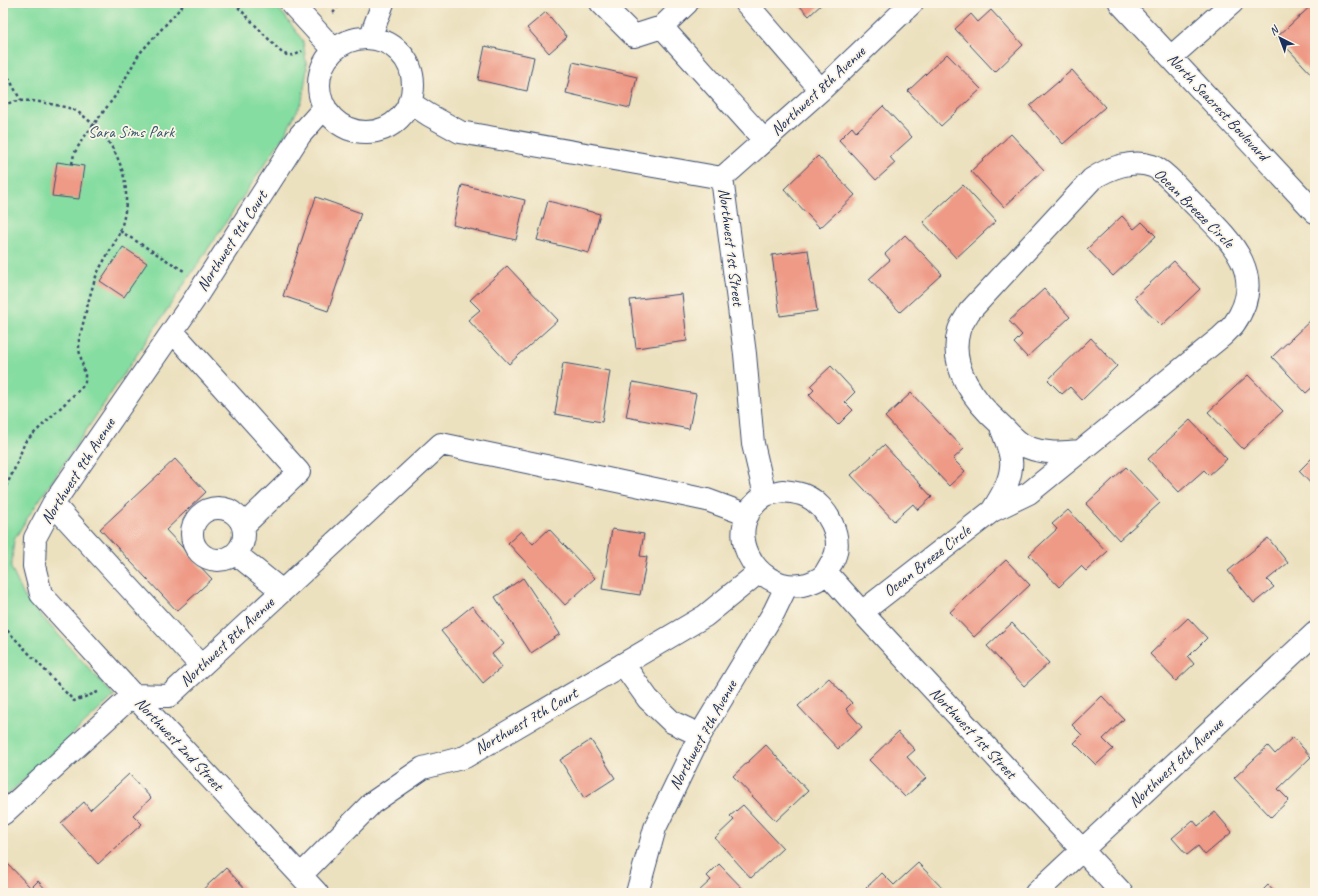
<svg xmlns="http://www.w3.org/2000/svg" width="1318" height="896" font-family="Caveat,sans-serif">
	<rect width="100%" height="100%" fill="#fcf5e5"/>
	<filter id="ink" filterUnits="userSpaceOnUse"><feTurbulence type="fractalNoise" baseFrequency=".025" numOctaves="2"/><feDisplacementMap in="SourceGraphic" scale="8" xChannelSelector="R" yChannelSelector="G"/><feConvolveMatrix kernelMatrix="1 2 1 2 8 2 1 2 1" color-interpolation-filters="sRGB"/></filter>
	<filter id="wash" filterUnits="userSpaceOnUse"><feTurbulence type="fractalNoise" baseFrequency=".012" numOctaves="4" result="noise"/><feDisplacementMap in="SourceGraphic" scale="16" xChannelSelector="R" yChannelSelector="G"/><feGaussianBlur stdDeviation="0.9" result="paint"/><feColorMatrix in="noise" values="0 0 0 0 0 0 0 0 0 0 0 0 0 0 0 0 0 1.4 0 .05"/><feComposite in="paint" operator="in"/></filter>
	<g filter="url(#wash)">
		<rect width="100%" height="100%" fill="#ece1bf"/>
		<path fill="#86dda1" stroke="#508680" d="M3,3H273L284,15L303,41L307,69L302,101L285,134L26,520L14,540L11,568L25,598L114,696L3,799Z"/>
		<g id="blocks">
			<path fill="#ee9a86" d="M797,3H823L809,16Z
				M1314,3H1315V78L1277,37Z
				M991,10L1023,45L995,72L955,29L971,14L978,22Z
				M546,12L567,37L549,53L527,28Z
				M485,46L534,57L527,91L478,80Z
				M947,54L981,89L941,126L908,91Z
				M573,62L637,77L630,108L566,93Z
				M1072,70L1105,107L1063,144L1030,106Z
				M883,106L912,137L890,157L895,163L876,180L839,140L852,127L856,132Z
				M1011,134L1044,170L1004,207L971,171Z
				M818,156L855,195L820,228L784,189Z
				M57,162L84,166L79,199L52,196Z
				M462,185L525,200L516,240L453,225Z
				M963,185L996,221L956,258L923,222Z
				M316,197L361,213L328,311L283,296Z
				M548,201L600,214L589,253L537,240Z
				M1122,216L1134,229L1142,222L1156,236L1113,276L1087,249Z
				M905,235L942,274L900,312L869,279L890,260L885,254Z
				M123,247L147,263L124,297L100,281Z
				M808,250L817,311L780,316L772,255Z
				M1174,261L1200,289L1161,326L1134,298Z
				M507,266L558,320L509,364L468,320L480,310L470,300Z
				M1044,289L1070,317L1027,357L1014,343L1022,335L1009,321Z
				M682,294L687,341L636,348L630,300Z
				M1312,319L1315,322V385L1306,393L1272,357Z
				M1091,338L1117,366L1082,400L1070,387L1062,394L1048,380Z
				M563,363L610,371L602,422L555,414Z
				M831,366L855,392L845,402L853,410L838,425L809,395L814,390L810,386Z
				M1248,375L1283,411L1243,449L1208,412Z
				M633,382L696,394L689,429L626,417Z
				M911,393L964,449L953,459L965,471L949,486L885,417Z
				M1190,420L1227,459L1209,475L1204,470L1179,492L1148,459Z
				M884,445L932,497L918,510L913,504L894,521L851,475Z
				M1315,455V488L1299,471Z
				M175,459L206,492L166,530L212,579L177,611L100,529Z
				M1126,467L1160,503L1119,540L1086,504Z
				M1068,510L1107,552L1086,571L1081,566L1059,587L1029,555L1057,529L1052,524Z
				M549,529L595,578L565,605L508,543L521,531L533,544Z
				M612,529L644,534L640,556L647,557L640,595L602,589Z
				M1268,538L1288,563L1267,580L1274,587L1254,603L1228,571Z
				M1006,560L1030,585L974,637L950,612Z
				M523,578L560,634L531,653L495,597Z
				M472,606L504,644L492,654L502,667L483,683L441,631Z
				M1188,618L1207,638L1188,657L1194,664L1176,681L1150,654Z
				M1012,623L1049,663L1024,686L987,646Z
				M829,678L852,703L846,709L862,727L838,749L798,706Z
				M1102,696L1124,719L1103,739L1113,749L1096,765L1074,743L1082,735L1072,725Z
				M898,732L915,750L907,757L926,778L905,797L869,760Z
				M1293,737L1311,757L1278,789L1289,800L1271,817L1234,778L1268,746L1275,754Z
				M591,740L615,778L584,798L560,760Z
				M766,745L808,791L776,821L733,776Z
				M129,774L151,798L133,815L142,824L98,864L61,823L84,802L90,810Z
				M743,805L783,848L751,878L715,838L734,820L730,816Z
				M1215,812L1232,832L1205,855L1198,846L1187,855L1172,838L1193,820L1198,826Z
				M7,863L31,888L38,881L49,893H3V867Z
				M918,863L947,893H870L866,888L882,873L894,885Z
				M719,864L747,893H697L711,880L707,876Z
				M226,868L249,893H199Z
				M1268,885L1275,893H1260Z"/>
		</g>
	</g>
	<g filter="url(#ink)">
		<use href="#blocks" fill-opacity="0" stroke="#3a4a6d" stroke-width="1"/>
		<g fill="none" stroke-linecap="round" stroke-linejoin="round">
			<g stroke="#3a4a6d" stroke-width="24">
				<path id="minor" d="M291,3L334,50
					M601,3L634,36L662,27L764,140
					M746,3L821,90
					M1120,3L1315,212
					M662,27L687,3
					M370,38L383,3
					M319 85a47 47 0 1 1 94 0a47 47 0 1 1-94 0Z
					M1171,57L1232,3
					M409,102L429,115L460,132L722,178
					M722,178L745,354L753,444L765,495
					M722,178L821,90L912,3
					M173,332L299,472L244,525
					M782,491C790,492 798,492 806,496C827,505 846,540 832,562C829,566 827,571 824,575C819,580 809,584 802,585C753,592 720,526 764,496C769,493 776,493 782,491Z
					M53,504L201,666
					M192 534a26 26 0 1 1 52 0a26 26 0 1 1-52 0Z
					M992,511C1000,498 1010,483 1011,467C1013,454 1004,437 1000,424
					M236,554L282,591
					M826,572L867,618L1122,893
					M862,612L992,511L1029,493L1221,337C1225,333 1230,329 1234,324C1270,273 1227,237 1193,203C1183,193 1164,170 1152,166C1132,159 1109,168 1092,179L969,312C966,318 961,324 959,330C948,367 975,402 1001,425C1008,432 1017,443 1027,447C1044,454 1062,453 1081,451
					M623,664L648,699L672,722L700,735
					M3,814L133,695L169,696L441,444L707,500L748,515
					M301,875L372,803L423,768L465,757L705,616L759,572
					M317,893L133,695L41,594L34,566L35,538L53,504L194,300L300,135L325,107
					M637,893L655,828L700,735L774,612L787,585
					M1036,893L1315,633"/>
			</g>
			<path stroke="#3a4a6d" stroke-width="2.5" stroke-dasharray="3 3" stroke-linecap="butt" d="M234,3L283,54C291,56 295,56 302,51
				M333,13L341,3
				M3,67L21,101
				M3,106C20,95 50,104 69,108C82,112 95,126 104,136C126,164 132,197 120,231C114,246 104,259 97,274C89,295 85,318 79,339V350L85,375V382L82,387L25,442L14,470L3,492
				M72,164L74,154L82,140L116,95L139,54L185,3
				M120,231L184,271
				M3,626L74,701L98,692"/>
			<use href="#minor" stroke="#fff" stroke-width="22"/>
		</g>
	</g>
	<g text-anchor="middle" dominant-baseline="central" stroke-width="3.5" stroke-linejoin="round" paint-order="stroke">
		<g font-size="16" fill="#1b2f5e" stroke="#fcf5e5">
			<text transform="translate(818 91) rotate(-43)">Northwest 8th Avenue</text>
			<text transform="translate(1218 107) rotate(47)">North Seacrest Boulevard</text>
			<text transform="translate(1194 208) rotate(45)">Ocean Breeze Circle</text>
			<text transform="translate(232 241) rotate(-57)">Northwest 9th Court</text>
			<text transform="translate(731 247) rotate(83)">Northwest 1st Street</text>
			<text transform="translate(78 471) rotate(-57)">Northwest 9th Avenue</text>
			<text transform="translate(927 561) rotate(-38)">Ocean Breeze Circle</text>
			<text transform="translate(227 642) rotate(-43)">Northwest 8th Avenue</text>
			<text transform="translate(526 721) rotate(-30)">Northwest 7th Court</text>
			<text transform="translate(973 733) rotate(47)">Northwest 1st Street</text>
			<text transform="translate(703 735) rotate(-61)">Northwest 7th Avenue</text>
			<text transform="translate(179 744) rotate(47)">Northwest 2nd Street</text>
			<text transform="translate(1176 763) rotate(-43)">Northwest 6th Avenue</text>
		</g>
		<g font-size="16" fill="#365a6f" stroke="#fcf5e5">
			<text x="131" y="132">Sara Sims Park</text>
		</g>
	</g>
	<rect width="1318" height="896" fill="none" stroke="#fcf5e5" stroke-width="16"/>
	<g transform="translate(1280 38) rotate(318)" stroke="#fcf5e5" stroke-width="3" paint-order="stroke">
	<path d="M0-3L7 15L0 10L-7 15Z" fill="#1b2f5e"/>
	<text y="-6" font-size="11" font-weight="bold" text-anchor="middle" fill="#1b2f5e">N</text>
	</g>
</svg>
